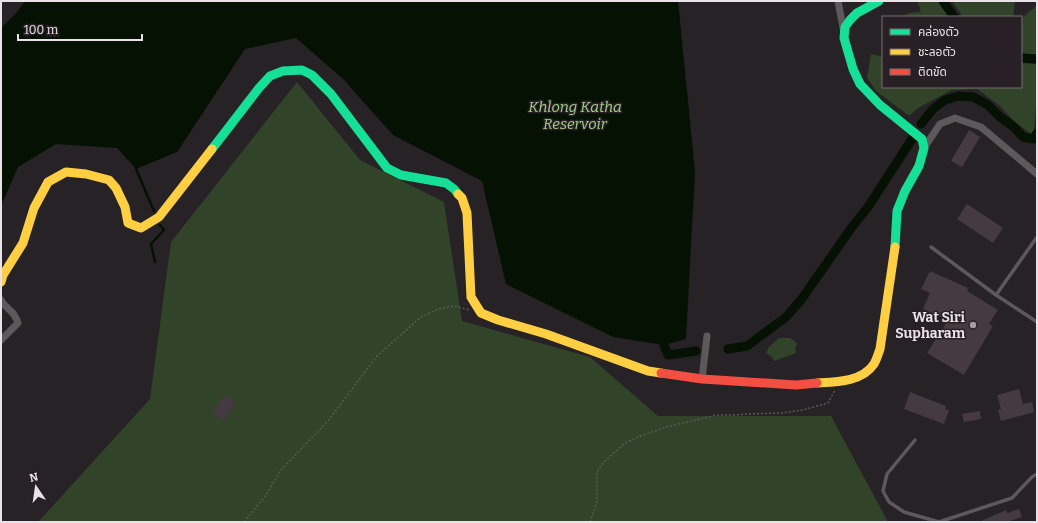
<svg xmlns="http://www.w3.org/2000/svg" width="1038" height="523" font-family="Bitter,'Noto Sans Thai',serif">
	<rect width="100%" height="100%" fill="#272225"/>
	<path fill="#314328" d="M920,1H938L949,17H902L909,13L921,12L918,3Z
		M952,1H1015L1013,17H963Z
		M1037,5V55L1021,53V19Z
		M871,54L883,57V87H1021V63L1037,64V95L1034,130L1031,134L1014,121L1000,106L977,89L952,90L918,108L909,116L876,91L867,78Z
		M297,82L360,160L444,202L462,321L590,357L658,416H831L888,522H38L150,399L171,242Z
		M779,338H790L797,343L795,349L796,353L774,361L772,357L766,353L769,347Z"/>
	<path fill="#041103" d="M25,1H678L695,171L686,339L664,345L613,337L506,284L482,181L393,135L343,79L296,38L245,49L177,152L136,169L117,148L56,144L18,167L1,206V28L17,12Z"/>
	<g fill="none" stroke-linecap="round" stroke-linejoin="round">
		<path stroke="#041103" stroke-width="2.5" d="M136,169L154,211
			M155,262L151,244L164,230L160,225"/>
		<path stroke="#041103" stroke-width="9" d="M943,1L954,17
			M1021,58L1037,59
			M921,124L933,109L945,100L959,96L973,97L988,105L1000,117L1014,127L1023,137L1033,139L1037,133
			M664,345L668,355L696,351
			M728,349L747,346L786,317L801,300L852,227L868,207L912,139"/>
	</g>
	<path fill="#453a41" d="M969,130L980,137L962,167L951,161Z
		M967,204L1003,228L993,243L957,219Z
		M930,271L968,288L967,291L998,310L989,324L993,326L964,375L927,353L948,320L923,309L930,293L921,289Z
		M1019,389L1023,404L1032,402L1034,412L1001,421L998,410L1001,409L997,395Z
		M910,392L946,406L945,409L949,410L944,424L904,409Z
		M224,395L235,402L224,420L212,414Z
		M980,411L981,419L964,422L962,414Z
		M1019,509L1022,517L1010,521L1011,522H979L1006,510L1007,513Z"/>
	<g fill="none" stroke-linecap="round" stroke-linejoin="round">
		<path stroke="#5d585b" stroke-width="1.5" stroke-dasharray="2 2" stroke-linecap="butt" d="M244,522L266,495L281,470L328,421L377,356L421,317L439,309L454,306L469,310
			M590,522L597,501V472L603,463L625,443L643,435L667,427L716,415H734L748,414L781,413L803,410L828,403L835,390"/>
		<path stroke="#5d595b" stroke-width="3.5" d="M1037,237L996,295L1037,322
			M931,247L996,295
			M915,440L887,474L883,491L889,502L904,512L939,522L1012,498L1032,477L1037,474"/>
		<path stroke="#5d595b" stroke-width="7" d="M838,1L844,33
			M924,148L940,124L955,118L981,127L1037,174
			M1,300C6,310 14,309 18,323L1,340
			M702,379L707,336"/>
		<path stroke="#16e098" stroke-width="9" d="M879,1L857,13L850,20L845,27L844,38L853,69L860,84L880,105L922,139L924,148L919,166L905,191L897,211L895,247
			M212,149L259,88L270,76L283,71L302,70L312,75L331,94L387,168L401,175L446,183L454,189L458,194"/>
		<path stroke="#ffcf43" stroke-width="9" d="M458,194L462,198L467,213L471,297L481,313L498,320L546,334L648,371L661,373
			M1,282L3,275L23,243L34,208L48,182L66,172L86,174L109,180L116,188L125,207L128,223L141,228L159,217L212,149
			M817,383C836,382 862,382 874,364C877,359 878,354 880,349L895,247"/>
		<path stroke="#f24e42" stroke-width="9" d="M661,373L702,379L796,385L817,383"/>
	</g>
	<circle fill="#a59fa2" stroke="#292026" stroke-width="1.5" cx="973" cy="325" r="4"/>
	<g text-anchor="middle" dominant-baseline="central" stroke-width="3" stroke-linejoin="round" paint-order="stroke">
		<g font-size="14" font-weight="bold" fill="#e9e2e6" stroke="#292026" text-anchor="end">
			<text x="965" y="317">Wat Siri<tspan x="965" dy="16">Supharam</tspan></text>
		</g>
		<g font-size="15" font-style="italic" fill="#9fcf88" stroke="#292026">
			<text x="575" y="107">Khlong Katha<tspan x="575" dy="17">Reservoir</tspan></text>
		</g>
	</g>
	<rect width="1038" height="523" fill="none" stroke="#e9e2e6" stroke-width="4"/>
	<rect x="882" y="16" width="140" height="72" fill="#292026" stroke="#766e73"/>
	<rect x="890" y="29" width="20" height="6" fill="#16e098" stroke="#766e73"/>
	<text x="918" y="36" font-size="12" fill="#e9e2e6">คล่องตัว</text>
	<rect x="890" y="49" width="20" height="6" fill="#ffcf43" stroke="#766e73"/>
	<text x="918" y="56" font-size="12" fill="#e9e2e6">ชะลอตัว</text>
	<rect x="890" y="69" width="20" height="6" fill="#f24e42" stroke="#766e73"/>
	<text x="918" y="76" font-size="12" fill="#e9e2e6">ติดขัด</text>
	<g transform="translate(36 487) rotate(347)" stroke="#292026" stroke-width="3" paint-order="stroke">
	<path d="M0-3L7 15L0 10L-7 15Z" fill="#e9e2e6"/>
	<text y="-6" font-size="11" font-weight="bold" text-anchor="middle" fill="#e9e2e6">N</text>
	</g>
	<path d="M18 34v6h124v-6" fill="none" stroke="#e9e2e6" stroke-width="2"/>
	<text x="24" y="34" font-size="12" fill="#e9e2e6" stroke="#292026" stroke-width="3" paint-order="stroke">100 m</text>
</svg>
